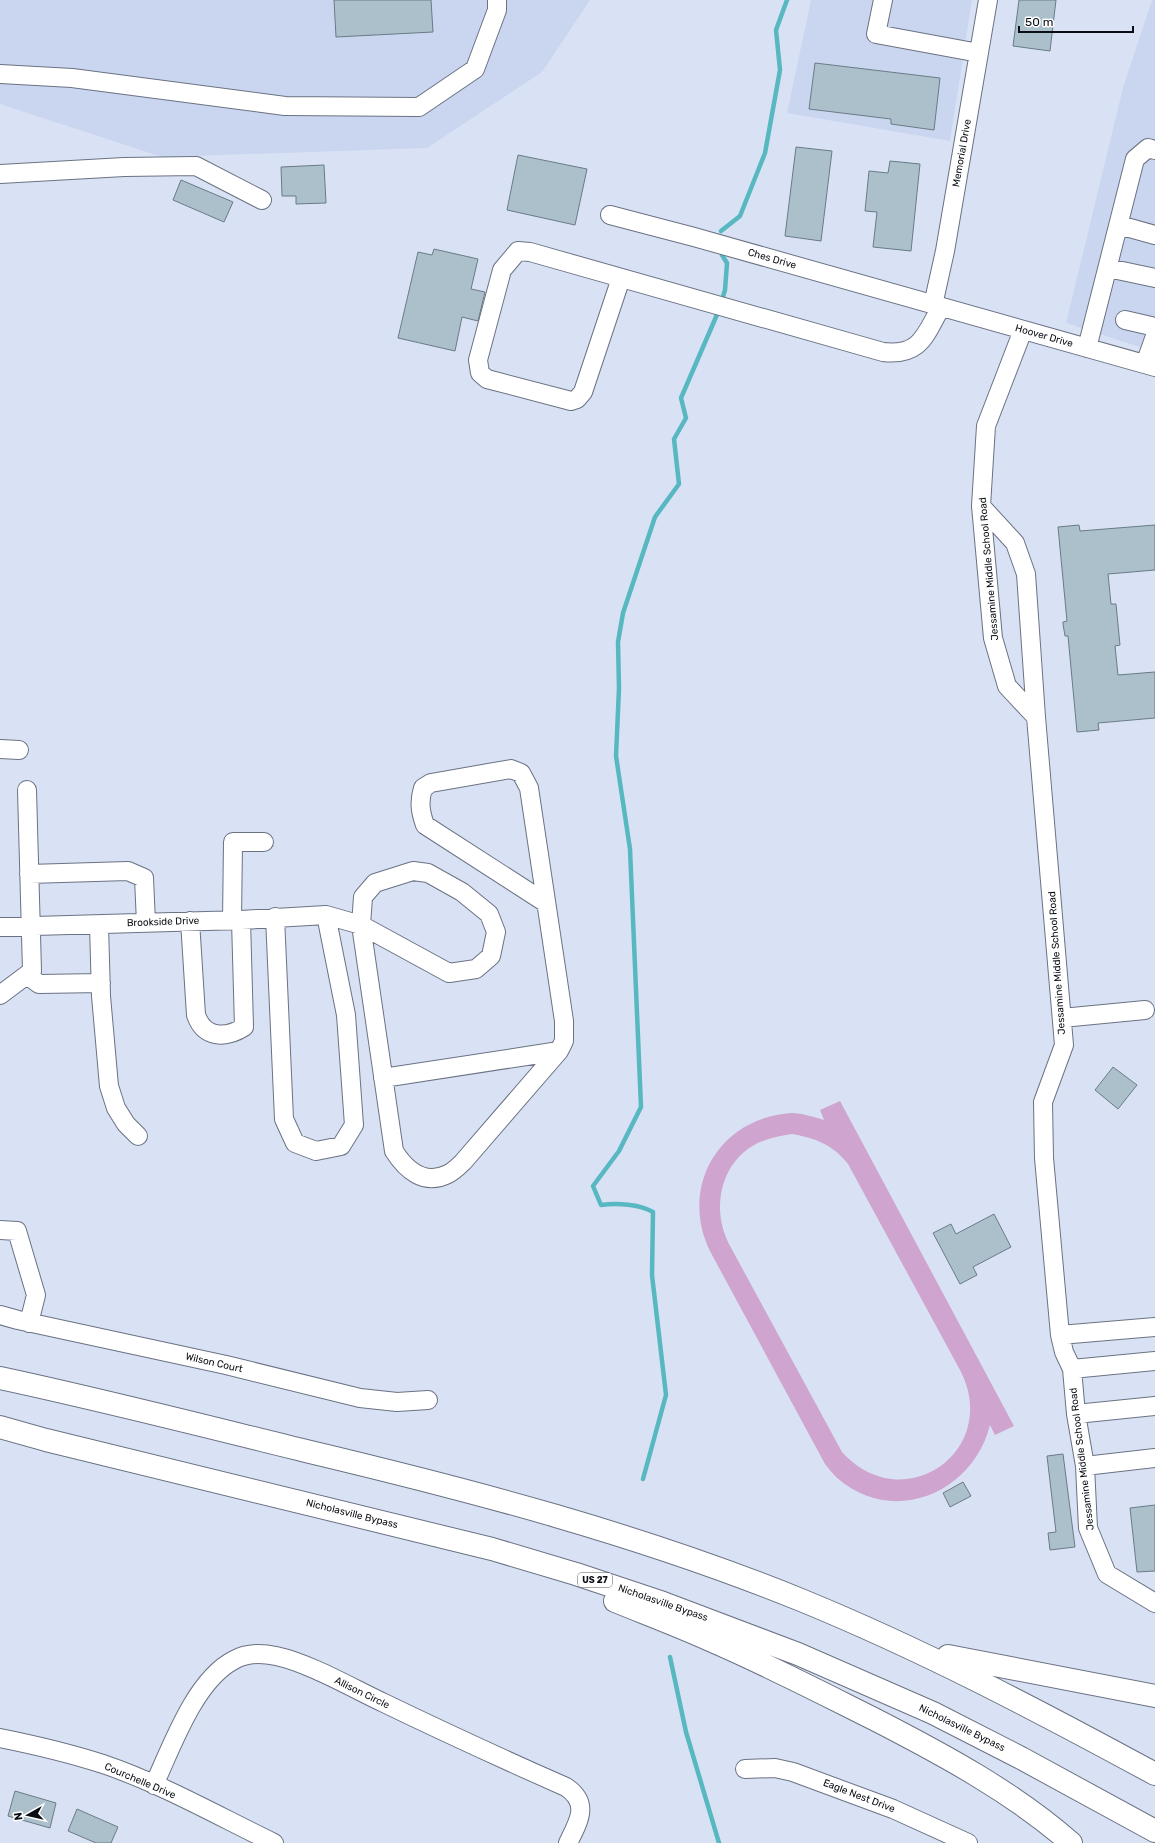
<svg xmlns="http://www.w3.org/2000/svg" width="1155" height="1843" font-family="Rubik,sans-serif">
	<rect width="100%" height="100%" fill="#d9e2f5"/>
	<path fill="#cad6ef" d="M0,0H590L542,72L427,148L162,157L0,104Z
		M811,0H972L950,141L787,113Z
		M1152,0H1155V352L1066,323L1123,88Z"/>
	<path fill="#cfa5cf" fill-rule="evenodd" d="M840,1101L1014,1426L995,1435L990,1425C973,1493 893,1527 837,1478C833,1474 829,1469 825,1464L711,1253C678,1189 718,1117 792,1113C802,1113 814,1117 824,1120L820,1110ZM792,1134C816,1138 833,1145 848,1164L960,1370C1002,1450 904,1520 842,1452L729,1244C711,1209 720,1163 756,1144C768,1138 780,1136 792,1134Z"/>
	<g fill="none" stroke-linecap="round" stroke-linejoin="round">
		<path stroke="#57b8c1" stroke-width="4.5" d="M721,231L740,216L765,153L780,70L776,30L787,0
			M721,303L725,290L727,263L722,255
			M643,1479L666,1395L652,1275L653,1212C639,1204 617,1203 601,1205L593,1186L619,1151L641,1107L630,849L616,756L619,688L618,642L623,613L655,517L679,484L674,439L686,418L681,398L719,310
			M670,1657L686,1732L719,1843"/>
	</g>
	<path fill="#acc0cc" stroke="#697b86" d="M334,0H431L433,32L336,37Z
		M1019,0H1056L1050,51L1013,46Z
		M815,63L940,78L934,130L891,124V119L809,109Z
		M796,147L832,151L821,241L785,236Z
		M518,155L587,169L575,225L507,210Z
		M890,161L920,164L911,251L873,247L877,212L865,211L869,171L888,173Z
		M324,165L326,203L296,204V196H282L281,167Z
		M181,180L233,202L224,222L173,200Z
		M434,249L478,259L471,289L485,292L478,321L462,317L455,351L398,338L418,252L432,255Z
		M1079,525L1080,531L1155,525V570L1108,574L1111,604H1116L1120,645L1115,646L1118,675L1155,672V718L1098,723L1099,730L1077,732L1068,636H1065L1063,624V622L1067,621L1058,527Z
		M1113,1067L1137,1085L1118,1109L1095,1090Z
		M994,1214L1011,1247L973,1267L977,1275L960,1284L933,1233L951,1224L956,1234Z
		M1063,1454L1075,1547L1050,1550L1048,1533L1056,1532L1047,1456Z
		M963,1482L971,1496L950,1507L943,1493Z
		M1155,1505V1571L1137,1572L1130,1508Z
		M15,1791L56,1803L50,1828L8,1816Z
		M77,1809L118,1827L111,1843H96L68,1831Z"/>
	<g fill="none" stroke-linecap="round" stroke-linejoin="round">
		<g stroke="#6a7283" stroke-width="20">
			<path id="minor" d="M883,0L876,34L979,53
				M0,74L72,78L285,106L419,107L475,69L497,10V0
				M0,174L124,167L196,166L262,200
				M610,215L694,237L1155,367
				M1119,225L1155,235
				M1108,268L1155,278
				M621,278L583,392L577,399L571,401L487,379L480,373L478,360L502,270L518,251L530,252L883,352C921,356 925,335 941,307
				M933,305L945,251L988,0
				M1125,320L1151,326L1155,332
				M1023,330L986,426L981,506L993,638L1007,686L1036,717L1064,1045L1043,1102L1044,1158L1060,1335L1064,1352L1072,1369L1076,1414L1085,1466L1088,1528L1107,1574L1155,1603
				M1087,348L1135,159L1148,148L1155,150
				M1145,364L1155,336
				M981,506L1015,543L1026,574L1036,717
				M0,749L19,750
				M29,874L128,871L144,878L146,923
				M275,917L284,1119L295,1143L316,1151L341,1146L354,1125L346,1015L326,915
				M232,920L233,842H264
				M190,921L196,1015C204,1038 225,1039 244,1027L241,920
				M99,925L101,996L109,1086L116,1108L126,1124L138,1136
				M0,927L241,920L326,915L361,925L449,973L476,969L491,956L496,932L489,914L462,892L428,873L413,871L375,883L363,897L361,925L394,1151C406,1170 424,1186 448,1174C454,1171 459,1166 463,1162L559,1051L564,1041V1021L529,788L521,773L511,769L431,783L423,788C419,802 420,811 425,825L546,903
				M27,975L39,984L101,983
				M0,995L32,971L27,790
				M1062,1018L1145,1010
				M383,1078L559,1051
				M0,1230L17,1231L36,1295L29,1323
				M0,1315L18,1320L226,1365L360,1398L397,1402L428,1400
				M1060,1335L1155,1327
				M1072,1369L1155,1361
				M1076,1414L1155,1406
				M1085,1466L1155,1458
				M0,1738C35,1745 69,1753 103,1764C162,1784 218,1816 274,1843
				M745,1769L775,1768L793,1772L893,1809L968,1843
				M154,1785C172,1746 195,1680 234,1660C246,1653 262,1653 276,1656C309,1663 352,1688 384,1703C444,1732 505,1760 566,1787C590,1803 579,1821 568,1843"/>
		</g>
		<g stroke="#6a7283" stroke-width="24">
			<path id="highway" d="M0,1378C103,1400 204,1426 306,1451C474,1491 641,1535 801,1600C923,1650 1039,1711 1155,1774
				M0,1427L46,1440L492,1549L576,1574L663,1603L798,1654L933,1713L1021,1758L1155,1831
				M615,1601C647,1614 679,1626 710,1640C766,1664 820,1692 874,1719C942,1754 1013,1792 1071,1843
				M948,1656L1155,1696"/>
		</g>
		<use href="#minor" stroke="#fff" stroke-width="18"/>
		<use href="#highway" stroke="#fff" stroke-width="22"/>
	</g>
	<g text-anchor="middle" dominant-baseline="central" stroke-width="4" stroke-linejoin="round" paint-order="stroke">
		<rect fill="#fff" stroke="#54565a" stroke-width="1" x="578" y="1573" width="34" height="14" rx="3"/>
		<g font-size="9" font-weight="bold" fill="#0a0d13">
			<text x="595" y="1580">US 27</text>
		</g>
		<g font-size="10" fill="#0a0d13" stroke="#fff">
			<text transform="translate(962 153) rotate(-80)">Memorial Drive</text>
			<text transform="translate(772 259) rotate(16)">Ches Drive</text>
			<text transform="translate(1044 336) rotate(16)">Hoover Drive</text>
			<text transform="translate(989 569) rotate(-95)">Jessamine Middle School Road</text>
			<text transform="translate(163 922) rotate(-2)">Brookside Drive</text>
			<text transform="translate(1057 963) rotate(-94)">Jessamine Middle School Road</text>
			<text transform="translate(214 1363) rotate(13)">Wilson Court</text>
			<text transform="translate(1082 1459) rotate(-97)">Jessamine Middle School Road</text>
			<text transform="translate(352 1514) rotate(14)">Nicholasville Bypass</text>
			<text transform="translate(663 1603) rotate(19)">Nicholasville Bypass</text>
			<text transform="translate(362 1693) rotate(26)">Allison Circle</text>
			<text transform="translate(962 1728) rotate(26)">Nicholasville Bypass</text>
			<text transform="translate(140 1781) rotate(23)">Courchelle Drive</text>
			<text transform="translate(859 1796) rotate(21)">Eagle Nest Drive</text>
		</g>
	</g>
	<g transform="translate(28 1815) rotate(262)" stroke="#ffffff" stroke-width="3" paint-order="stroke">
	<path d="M0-3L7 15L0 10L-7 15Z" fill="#0a0d13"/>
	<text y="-6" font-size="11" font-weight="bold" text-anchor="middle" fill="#0a0d13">N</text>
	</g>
	<path d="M1019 26v6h114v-6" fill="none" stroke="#0a0d13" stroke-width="2"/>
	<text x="1025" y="26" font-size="12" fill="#0a0d13" stroke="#ffffff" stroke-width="3" paint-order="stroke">50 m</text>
</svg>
